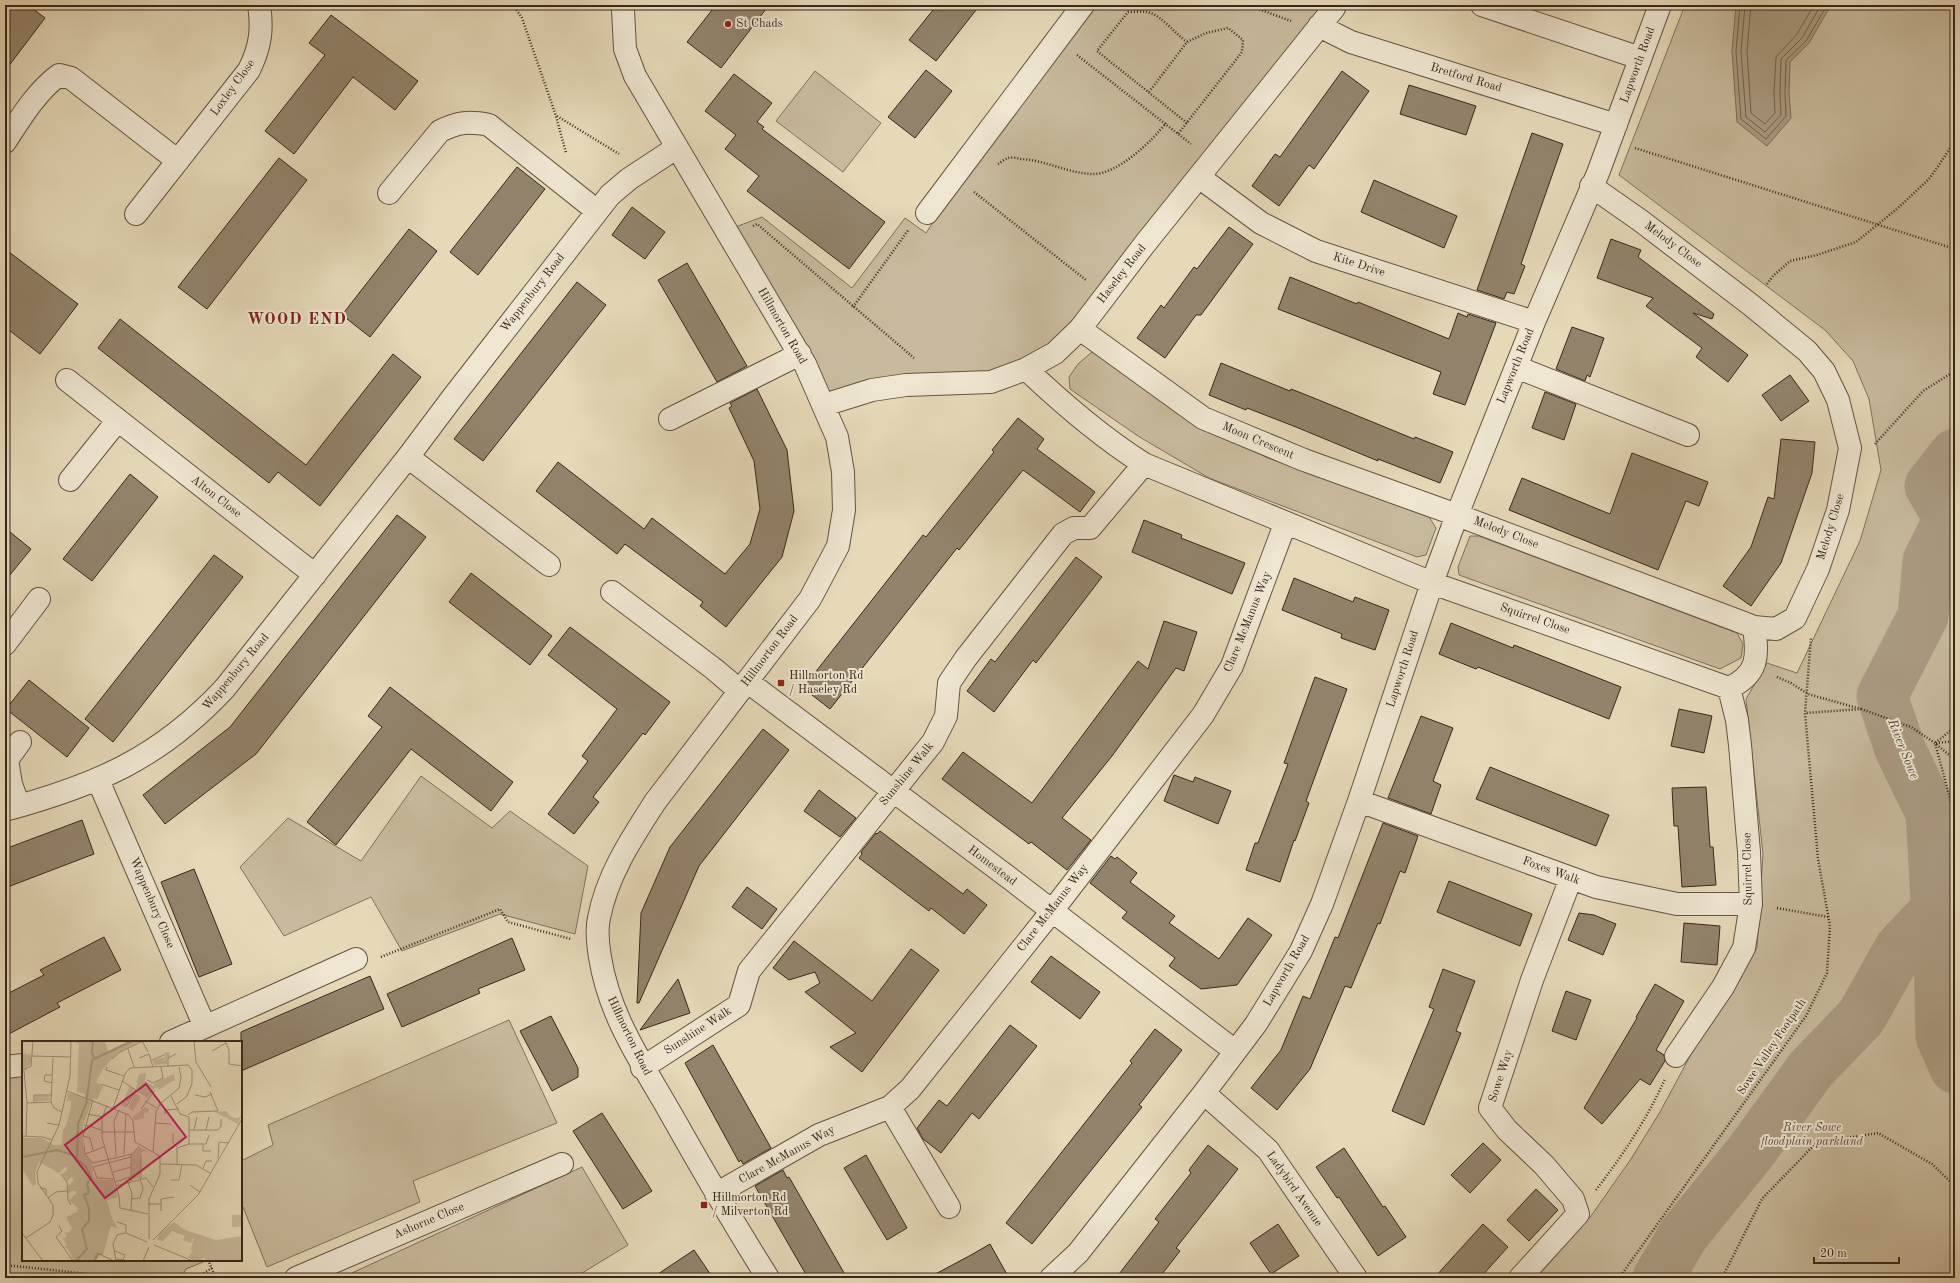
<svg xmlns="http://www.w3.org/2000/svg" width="1960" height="1283" font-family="'Old Standard TT',serif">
	<rect width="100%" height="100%" fill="#e5d9b8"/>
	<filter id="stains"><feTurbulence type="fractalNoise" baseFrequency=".005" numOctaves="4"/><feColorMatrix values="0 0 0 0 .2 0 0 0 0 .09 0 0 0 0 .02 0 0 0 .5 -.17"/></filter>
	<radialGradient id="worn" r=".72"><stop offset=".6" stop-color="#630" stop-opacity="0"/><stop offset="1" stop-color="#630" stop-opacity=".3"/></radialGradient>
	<path fill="#c8bb9d" stroke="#80715c" d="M1088,5H1323L1071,325L1047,347L1021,361L988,372L825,394L730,229L762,217L852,288L905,218L926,233L964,175Z
		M1685,5H1955V1278H1536L1591,1216L1631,1159L1660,1112L1703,1032L1757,948L1763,854L1746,699L1767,663L1797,673L1860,541L1881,470L1869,399L1853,361L1825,330L1619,175Z
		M815,71L881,123L843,172L776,121Z
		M1092,352L1209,429L1268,458L1429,517L1436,528L1426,555L1417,557L1209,478L1138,436L1070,389L1069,377L1078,364Z
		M1470,536H1479L1737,633L1743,644L1741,658L1720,669L1459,575L1458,567Z
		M421,776L492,828L510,811L588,866L575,934L500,914L402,951L371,897L284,936L240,867L288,818L361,861Z
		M509,1020L557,1123L413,1181L420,1202L267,1267L241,1202V1161L273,1145L268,1125Z
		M23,1074V1260H208L186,1269L181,1278H5V1076Z
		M582,1167L628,1245L574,1278H341Z"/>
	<path fill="#ab9c82" stroke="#7d6d58" d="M1736,5H1831L1809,43L1790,62L1789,93L1791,118L1767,146L1737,122L1732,51Z"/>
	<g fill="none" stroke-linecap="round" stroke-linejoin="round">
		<path stroke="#72624e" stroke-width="1" d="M1740,5L1736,51L1741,119L1766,139L1786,116L1785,93L1786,60L1806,41L1827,5
			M1745,5L1741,51L1746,117L1765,132L1781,115L1780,93L1781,59L1802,38L1821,5
			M1751,5L1747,51L1751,113L1765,124L1775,113L1774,93L1776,57L1797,34L1814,5"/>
		<path stroke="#ab9c82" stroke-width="51" d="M1955,454L1930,486L1949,519L1928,561L1923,616L1882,696L1900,749L1931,813L1939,948L1941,1036L1955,1068
			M1658,1278L1684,1234L1749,1154L1811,1069L1861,1017L1900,948L1937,909"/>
	</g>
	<path fill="#92846c" stroke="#39271a" d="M5,5H28L45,18L5,71Z
		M716,5H769L721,68L687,42Z
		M937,5H980L936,61L909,40Z
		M331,15L418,81L395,110L353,77L294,154L265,131L325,55L309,43Z
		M926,70L952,91L915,138L888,117Z
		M1342,71L1369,91L1314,169L1309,165L1279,206L1252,186L1275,154L1280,157Z
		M734,74L772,103L757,122L764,127L762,129L885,222L849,269L747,191L759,176L725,149L736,135L705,111Z
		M1409,85L1476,106L1466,135L1400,114Z
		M1532,133L1563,144L1521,264L1525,266L1514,294L1507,292L1504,299L1477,290Z
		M279,158L307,180L207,309L178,287Z
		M517,167L545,189L478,275L450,252Z
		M1374,180L1457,216L1444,248L1361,212Z
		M632,207L665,232L645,259L612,235Z
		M1229,227L1253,244L1201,315H1196L1165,358L1137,338L1161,305L1164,308L1194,267L1197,269Z
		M409,229L437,251L370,337L342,315Z
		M1611,239L1641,250L1638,257L1714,314L1712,319L1693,313L1748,355L1728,382L1696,357L1702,348L1646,306L1653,298L1597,278Z
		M5,249L78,304L40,354L5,327Z
		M687,263L747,366L717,382L658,280Z
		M1290,277L1357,304L1358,302L1449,339L1458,313L1467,317L1468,314L1496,323L1465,405L1433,394L1441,372L1278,309Z
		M577,282L606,305L483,461L454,439Z
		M120,319L306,465L393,354L421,377L320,506L278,472L269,483L98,348Z
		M1572,327L1604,338L1590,377L1587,375L1585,381L1556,369Z
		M1221,363L1290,391L1291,389L1309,396L1414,439L1415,437L1453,452L1440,483L1378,459V461L1296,427L1247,408L1246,410L1209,395Z
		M1790,375L1809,401L1781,421L1762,395Z
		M757,389L787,450L794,511L782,557L726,627L700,606L703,602L625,544L617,554L536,491L558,462L644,529L652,518L725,574L750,544L760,509L754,461L729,408L732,406L730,403Z
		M1545,392L1576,404L1564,440L1532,428Z
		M1018,418L1044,439L1037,449L1095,492L1080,512L1023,470L959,550L957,548L830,709L803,688L923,535L926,537L994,452L992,450Z
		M1781,439L1815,442L1812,473L1781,563L1751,606L1723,586L1751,547L1768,497L1774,499Z
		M1632,453L1708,482L1699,506L1686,501L1658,570L1509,510L1522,478L1610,514Z
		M130,474L158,497L92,581L63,559Z
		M397,515L426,537L256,754L165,824L143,795L230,727Z
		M1144,520L1182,535L1181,538L1245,563L1232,594L1132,552Z
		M5,528L31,549L5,581Z
		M214,555L243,577L113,742L85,719Z
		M1076,557L1102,577L1036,663L1033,660L994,712L967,691L991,659L995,662Z
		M471,573L552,636L530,665L449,602Z
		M1294,578L1353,602L1355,597L1389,610L1375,650L1341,638L1342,634L1282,610Z
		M1164,621L1197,632L1184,671L1176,668L1112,756L1062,818L1091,840L1067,870L1031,842L1029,844L942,779L963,752L1032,803L1138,661L1148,669Z
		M1451,623L1513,648L1514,645L1621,687L1609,719L1478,667L1476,669L1439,654Z
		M570,627L670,702L645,735L643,733L593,797L599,802L574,834L548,814L588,761L582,756L617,709L548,655Z
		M1315,677L1347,689L1306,801L1309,803L1295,841L1294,840L1280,882L1246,870L1255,843H1258L1288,764L1284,763Z
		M29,680L89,728L67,757L6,709Z
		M390,687L513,782L491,811L411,749L336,845L307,822L382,727L368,716Z
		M1679,709L1712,716L1704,753L1671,746Z
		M1421,716L1453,728L1433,781L1441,785L1431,814L1388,798Z
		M763,729L789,750L699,866L639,1003H637L641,913L670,847Z
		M1490,767L1609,815L1596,846L1476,799Z
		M1174,775L1193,782L1195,777L1231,791L1218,824L1164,801Z
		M1706,787L1710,847H1713L1716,885L1682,887L1678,826H1674L1672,788Z
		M819,790L856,818L840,837L804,811Z
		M82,820L94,854L5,888V849Z
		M1383,823L1418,836L1405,873L1400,871L1380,924L1378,923L1351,988L1345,986L1310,1069L1277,1110L1251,1088L1281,1050L1303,996L1310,999L1335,937L1338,938Z
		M880,831L963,894L967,889L987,905L964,934L931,908L929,911L859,858L862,854L861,852L876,833L877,834Z
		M1111,856L1115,859L1117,857L1137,873L1130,882L1175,916L1169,923L1219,959L1248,918L1272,935L1237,985L1201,989L1169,966L1175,958L1122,918L1127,912L1090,883Z
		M194,869L232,964L199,977L161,882Z
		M1449,881L1532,914L1520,946L1437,912Z
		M747,887L777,909L762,929L732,907Z
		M1579,913L1594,915L1616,924L1603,955L1568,940Z
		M1684,923L1720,926L1717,965L1681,962Z
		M104,937L121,970L57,1003L60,1007L5,1036V995L44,975L40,970Z
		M512,938L525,970L478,989L480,993L402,1027L387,994Z
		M794,941L872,1001L911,949L939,970L862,1072L830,1047L856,1033L805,992L820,983L815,972L789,980L773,968Z
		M1051,956L1100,992L1080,1019L1031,982Z
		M1443,969L1475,981L1456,1031L1461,1033L1424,1125L1392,1111L1434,1009L1429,1007Z
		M370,976L384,1009L241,1071V1032Z
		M678,979L690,1013L640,1030Z
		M1655,984L1684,1001L1656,1050L1664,1055L1665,1061L1650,1085L1640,1079L1602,1124L1584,1108L1637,1018L1636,1017Z
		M1566,991L1591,1000L1576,1040L1552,1031Z
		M551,1016L578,1068V1077L552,1091L520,1031Z
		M1010,1025L1037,1046L979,1119L972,1113L941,1153L923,1139L917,1128L939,1100L947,1106Z
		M1155,1029L1182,1050L1139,1105L1142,1107L1032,1244L1006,1223L1132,1063L1130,1061Z
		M713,1045L771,1148L743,1164L741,1160L739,1162L685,1063Z
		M602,1113L652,1191L623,1209L573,1131Z
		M1483,1143L1501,1160L1470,1193L1451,1175Z
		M1208,1145L1238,1169L1176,1248L1180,1251L1159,1278H1116L1159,1222L1155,1219L1191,1173L1189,1170Z
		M1344,1148L1383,1207L1385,1206L1406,1237L1378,1256L1339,1197L1337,1198L1316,1167Z
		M866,1155L907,1228L887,1240L844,1168Z
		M783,1170L787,1178L789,1177L847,1278H808L755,1186Z
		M1536,1189L1558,1210L1529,1241L1507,1220Z
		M1278,1224L1299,1256L1271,1274L1250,1243Z
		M1483,1224L1508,1247L1480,1278H1434Z
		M990,1244L1009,1278H928L971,1255Z
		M694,1250L713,1278H652Z"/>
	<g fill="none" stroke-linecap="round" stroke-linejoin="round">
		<g stroke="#645442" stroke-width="24">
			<path id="minor" d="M624,5L623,10L625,49L635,76L805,364L837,437L843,472L844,510L838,546L810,599L655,802C632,838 607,875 599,918C596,931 598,945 600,957C609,1016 642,1063 671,1114C702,1169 734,1224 768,1278
				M1482,5L1640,58
				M1319,26L1351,42L1616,125
				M5,142C20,119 36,92 59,75L71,78L178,161
				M1199,177L1261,223L1316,251L1534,322
				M389,193L440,131C458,122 469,121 489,125L597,211
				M927,213L1083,5
				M136,214L249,70C260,48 263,30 259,5
				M1080,329L1203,418L1304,460L1457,515L1736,620L1754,627L1776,629L1795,618L1818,569L1838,510L1850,448L1838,400L1824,371L1807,351L1751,305L1641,221L1591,186
				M1516,367L1688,435
				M1026,369C1063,404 1101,437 1144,464L1432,583L1729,688L1737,720L1740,745L1749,852L1751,904L1744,948L1723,987L1676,1056
				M67,380L315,575
				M824,405L872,390L906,385L991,382L1026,369L1055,353L1080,329L1144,245L1334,8L1335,5
				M670,419L800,354
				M408,457L549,565
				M70,480L118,420
				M612,592L714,669L740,691
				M5,644L39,599
				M748,682L1012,880L1235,1051
				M1729,688C1759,674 1758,656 1754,627
				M98,780L205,1027
				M1359,801L1596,887L1677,904H1751
				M19,806L11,784L7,760L20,742
				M5,810C96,785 159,759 225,688L408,457L453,397L610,195L629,179L676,148
				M171,1042L356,959
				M5,1067L23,1065
				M642,1068L739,1005L749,971L933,742L946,716L949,683L966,658L1063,534L1074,528H1090L1144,464
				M1204,1093L1268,1150L1356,1278
				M890,1107L949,1207
				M716,1194L819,1135L890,1107L910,1089L1052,911L1203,715L1232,666L1285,524
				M296,1278L562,1164
				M1051,1278L1078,1253L1204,1093L1256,1024L1301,951L1322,904L1359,801L1432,583L1457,515L1534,322L1598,173L1660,5
				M1520,1278L1578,1214L1573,1199L1544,1165L1507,1130L1490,1108L1532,980L1571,878"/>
		</g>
		<path stroke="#39271a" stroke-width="2.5" stroke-dasharray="1 2" stroke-linecap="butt" d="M513,5L522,18L556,116L566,153
			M1248,5L1291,21
			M1077,55L1191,144
			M1149,92L1187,42L1206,33L1228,28L1243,40L1242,52L1178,134
			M557,116L619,154
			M1187,123L1097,51L1128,12C1134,12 1141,11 1147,12C1162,15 1175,34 1187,42
			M1635,148L1955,249
			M998,164C1001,162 1005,159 1008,158C1012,157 1017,158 1021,159C1045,160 1067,173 1092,174C1117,175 1151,142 1166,123
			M974,192L1086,280
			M753,226L757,224L914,358
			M1767,284L1773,276L1790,261L1817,255L1856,242L1898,208L1930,178L1955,141
			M853,307L909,229
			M1875,444L1923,391L1955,371
			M1777,677L1791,683L1808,694L1861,709L1805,713
			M1861,709L1911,727L1935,743L1955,760
			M1955,727L1935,743L1955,817
			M1936,743L1955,741
			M1777,908L1828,917
			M381,957L500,909L508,922L571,939
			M1596,1190C1623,1155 1647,1119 1665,1079
			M208,1260L216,1278
			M5,1265L126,1278
			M196,1278L212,1268
			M1619,1278L1806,1016L1827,973L1830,926L1818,859L1805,713L1811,637
			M1722,1278L1762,1199L1816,1143L1878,1133L1932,1164L1955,1186"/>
		<use href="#minor" stroke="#eee6d1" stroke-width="22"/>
	</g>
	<g fill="#8f2418" stroke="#eee6d1" stroke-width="1.5">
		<circle cx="728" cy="24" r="4"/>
		<rect x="777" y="679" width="8" height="8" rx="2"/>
		<rect x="700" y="1201" width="8" height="8" rx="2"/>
	</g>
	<g text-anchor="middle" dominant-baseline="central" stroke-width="4" stroke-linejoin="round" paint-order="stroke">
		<g font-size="12" fill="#39271a" stroke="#eee6d1" text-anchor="start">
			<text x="736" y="24">St Chads</text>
			<text x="789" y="676">Hillmorton Rd<tspan x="789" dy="14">/ Haseley Rd</tspan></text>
			<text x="712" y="1198">Hillmorton Rd<tspan x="712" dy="14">/ Milverton Rd</tspan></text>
		</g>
		<g font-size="12" fill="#39271a" stroke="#eee6d1">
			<text transform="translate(1638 65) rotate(-70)">Lapworth Road</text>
			<text transform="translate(1466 78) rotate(17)">Bretford Road</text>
			<text transform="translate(233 88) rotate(-54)">Loxley Close</text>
			<text transform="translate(1673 245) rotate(37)">Melody Close</text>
			<text transform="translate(1359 265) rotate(18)">Kite Drive</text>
			<text transform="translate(1122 274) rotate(-52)">Haseley Road</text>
			<text transform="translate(533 293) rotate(-52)">Wappenbury Road</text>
			<text transform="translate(782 326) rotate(60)">Hillmorton Road</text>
			<text transform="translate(1516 366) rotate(-68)">Lapworth Road</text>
			<text transform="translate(1258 441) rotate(23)">Moon Crescent</text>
			<text transform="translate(216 497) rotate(38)">Alton Close</text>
			<text transform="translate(1831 527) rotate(-73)">Melody Close</text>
			<text transform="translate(1506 533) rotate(21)">Melody Close</text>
			<text transform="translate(1535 619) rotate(19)">Squirrel Close</text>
			<text transform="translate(1248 622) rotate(-68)">Clare McManus Way</text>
			<text transform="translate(770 651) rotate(-53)">Hillmorton Road</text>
			<text transform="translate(1403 669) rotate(-72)">Lapworth Road</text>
			<text transform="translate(236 672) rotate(-50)">Wappenbury Road</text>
			<text transform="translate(907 774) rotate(-51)">Sunshine Walk</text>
			<text transform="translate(992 866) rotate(37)">Homestead</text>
			<text transform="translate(1748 869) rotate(-91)">Squirrel Close</text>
			<text transform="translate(1551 871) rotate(20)">Foxes Walk</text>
			<text transform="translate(152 903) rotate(67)">Wappenbury Close</text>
			<text transform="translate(1053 908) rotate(-52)">Clare McManus Way</text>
			<text transform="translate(1287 971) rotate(-60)">Lapworth Road</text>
			<text transform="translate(698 1031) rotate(-33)">Sunshine Walk</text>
			<text transform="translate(629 1036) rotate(64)">Hillmorton Road</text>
			<text transform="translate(1772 1047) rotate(-56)">Sowe Valley Footpath</text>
			<text transform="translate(1501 1076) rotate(-72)">Sowe Way</text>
			<text transform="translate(787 1155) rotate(-29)">Clare McManus Way</text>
			<text transform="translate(1294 1189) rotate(55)">Ladybird Avenue</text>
			<text transform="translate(429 1221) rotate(-23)">Ashorne Close</text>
		</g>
		<g font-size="12" font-style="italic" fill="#5d4c3b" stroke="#eee6d1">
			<text x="1812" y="1128">River Sowe<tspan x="1812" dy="14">floodplain parkland</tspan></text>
		</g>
		<g font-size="13" font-style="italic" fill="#5b4a39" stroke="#eee6d1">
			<text transform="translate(1903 749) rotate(68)">River Sowe</text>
		</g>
		<g font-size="16" font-weight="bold" letter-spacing="1" fill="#7a1f14" stroke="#eee6d1">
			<text x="297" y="320">WOOD END</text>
		</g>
	</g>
	<g transform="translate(22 1041)">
		<rect width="220" height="220" fill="#e5d9b8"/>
		<path d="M49,0H83L86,11L110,0H119L95,12L81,28L74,41L81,45L75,59L71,57L61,84L62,112L70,122L71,135L76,139H91L96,156L85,159L90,177L96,188L89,185L81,214L75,213L72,220H52L46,208L42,207L45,204L41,198L45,195L42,191L46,192L50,188L44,176L55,171L56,167L47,159L55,152L52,149L46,153V145L52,139L50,136L45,140L40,133L45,129L44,125L37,132L17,121L13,132L14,143L11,145L0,128V97H20L32,104H40L41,88L44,85L49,66V60H45L46,52L63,56V53L55,51L57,3ZM147,11L148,15L145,18V23L132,24L131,19L143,16L142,12ZM0,12L9,14V21L4,28L0,29ZM124,32L123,40L131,45L134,41L152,33L153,40H150L137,49L134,46L125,57L116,51L114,46L117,33ZM108,45L113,49L103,66L99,64ZM113,52L118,55V58L111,70L106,67ZM12,54L27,55L28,59L13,61ZM123,66L127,68L126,71L122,72V77L112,79L111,76ZM204,70L208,75L213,77H217L220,73L216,83L193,71ZM117,106L126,110L120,111L118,137L110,139L109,116ZM210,174H220V186H217L216,182V186H210ZM152,181L163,189L194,199L220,195V220H185L182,217L178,220H172L166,216L171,210L169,209L172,194L169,202L161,199L163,195L150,190L141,200L135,199L137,193Z" fill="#c8bb9d"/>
		<path fill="none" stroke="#ab9c82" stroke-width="2" d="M72,18L110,0M0,116L35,109L51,114L64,126L69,136L65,143L67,152L62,154L67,167V180L60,188L65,208L54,220M55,119L56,83L64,63L70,20L72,18L70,11L71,1L68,0M72,220L75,213H80"/>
		<path fill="none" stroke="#a09279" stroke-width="1" d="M120,0L126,11M172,0L174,21L189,46M203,0L207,9V23L220,25M106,8L112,26M190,10L204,2M10,15L48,16M31,17L29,61L32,67L40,71M117,17L127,13L131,26M90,18L98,11L121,0M130,19L142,14M85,26L84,29L102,35M146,26V17L154,13M0,30L9,25L11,0M2,30L5,62L4,96M125,39L131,42L141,37L139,26M100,40L114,49L104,66M30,42L22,40L23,34H30M79,43L97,49M45,50L107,74L111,80L113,101L138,115V133L127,158V198M173,54L183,56L190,53M149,55L158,73L167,76V103L155,107V123M71,59L61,95L68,97L71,109M123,60L135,67M5,62L29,61M12,62V54H30M85,64L80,78V97L97,155L98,167L126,173M91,67L103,33L108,27L166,24L170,29V43L165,55L155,63M119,68L133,49M66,73L80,76M143,73V69L157,68M166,74L170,71L196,70L188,51M25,82L37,84M133,82L149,83M62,84L80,89M167,89H196L199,85V78M172,89L175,76M184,89L187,76M80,91H112M151,92V102L155,106M0,95L21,96L30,99M167,103H184L187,94M181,104V110H189M62,105L63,113L71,122L110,113M131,111L134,71L138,63L157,47L159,36L157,26M63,113L82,106M102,113L104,72M94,115L92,80L97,69M119,116V137M196,117L197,101L207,102M138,123L174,124L188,132M181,127L184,120H190M91,131L109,126M39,133L45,141L46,159L49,164M92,138L75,137L71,126L109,116M149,139H157L160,123M109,140V115L117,105M93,141L108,136M106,141L110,153L109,170M168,144L178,151M94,145L124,137L131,146M18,147L24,148V154M26,157L34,151L45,150M110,158L118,157L121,148L118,137M126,163H139M139,170V158L152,156M95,181L104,184V192M37,185L40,190L34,196L51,220M0,192L21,220M4,197L28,181L31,174V164L16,142L15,131L37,84L48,35L49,0M131,199L176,154L220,78M132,204L171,220M93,210L103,214L101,219L94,218M73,220L77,213L92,220M94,220L91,203L95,194L104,192L125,201M121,220L127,206"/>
		<path fill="#c2185b" fill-opacity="0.15" stroke="#c2185b" stroke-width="2" d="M124,43L164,96L83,157L43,104Z"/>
		<rect width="220" height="220" fill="none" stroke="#39271a" stroke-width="2"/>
	</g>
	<rect width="1960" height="1283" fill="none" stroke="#e5d9b8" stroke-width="20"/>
	<rect x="6" y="6" width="1948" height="1271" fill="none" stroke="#39271a" stroke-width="2"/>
	<rect x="10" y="10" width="1940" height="1263" fill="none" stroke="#39271a"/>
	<path d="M1814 1257v6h85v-6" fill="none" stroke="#39271a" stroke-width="2"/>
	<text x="1820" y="1257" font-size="12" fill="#39271a" stroke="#eee6d1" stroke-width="3" paint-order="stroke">20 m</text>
	<rect width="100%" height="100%" filter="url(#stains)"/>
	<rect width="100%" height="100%" fill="url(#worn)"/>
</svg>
